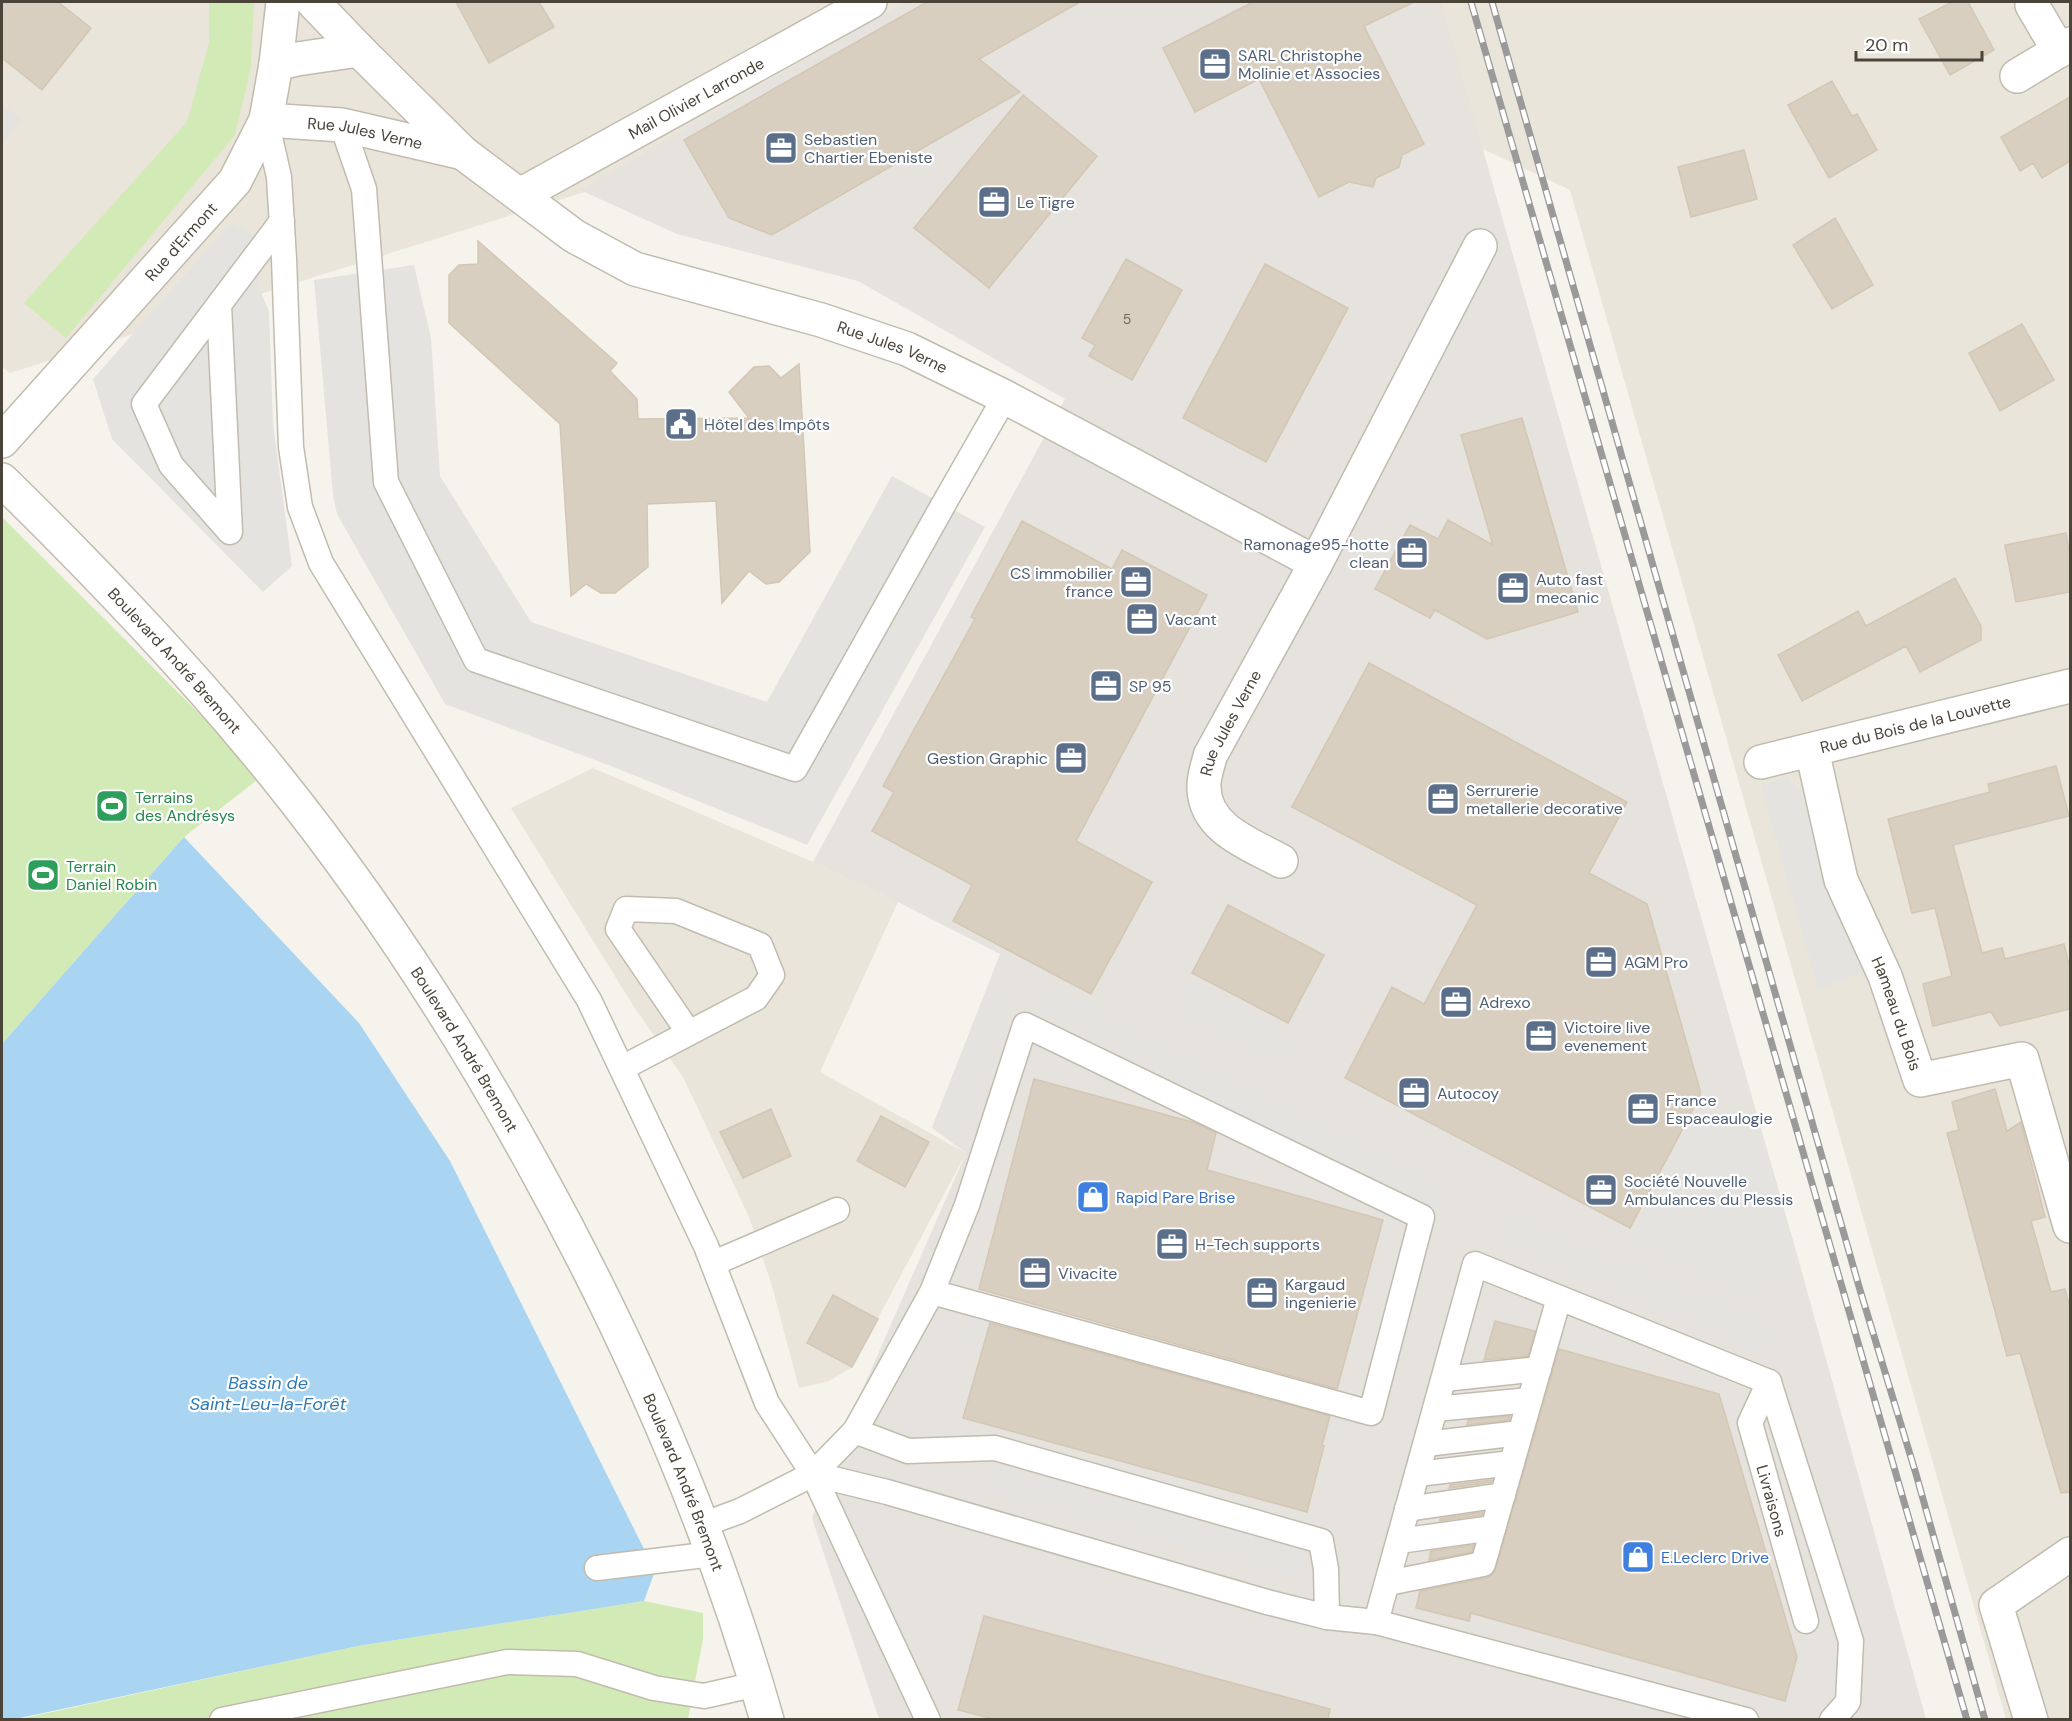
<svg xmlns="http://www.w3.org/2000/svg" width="2072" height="1721" font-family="'DM Sans',sans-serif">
	<rect width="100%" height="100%" fill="#f6f3ec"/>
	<path fill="#eae5da" d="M2,2H2070V1719H2006L1570,190L1178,5L10,373L2,367Z
		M593,768L813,862L898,902L820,1072L966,1153L852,1367L829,1381L799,1388L772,1286L749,1217L683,1077L634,1007L511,808Z"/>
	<path fill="#e6e2dd" d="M905,2H1441L1801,1269L1926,1719H879L812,1518L857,1402L966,1153L932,1128L1000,954L898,902L813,862L1065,399L858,281L677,234L580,190Z"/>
	<path fill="#d2eab5" d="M209,2H254L251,67L235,135L66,338L24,303L187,122L209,43Z
		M2,517L262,776L184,837L2,1044Z
		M644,1601L703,1613V1639L688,1719L15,1720L358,1646Z"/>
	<path fill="#e5e3e0" d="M2,104L22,120L2,145Z
		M231,223L253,233L259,288L269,311L273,424L292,566L263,592L112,439L93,379Z
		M414,265L431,338L440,476L531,622L767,702L892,476L985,527L807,845L611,766L445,704L337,514L333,495L314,280Z
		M1788,776L1802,792L1835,909L1866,971L1818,989L1761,785Z
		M1041,977L1446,1187L1435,1216L1027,1006Z
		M990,981L1019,992L964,1137L933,1125Z
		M1191,981L1300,1037L1287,1072L1170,1013Z
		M1696,1113L1732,1133L1760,1126L1801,1269L1753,1300L1629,1244Z
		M1503,1209L1780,1325L1767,1356L1490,1240Z
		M969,1311L1358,1420L1349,1453L960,1344Z
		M992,1464L1308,1551L1300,1578L984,1491Z"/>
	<path fill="#a9d4f2" d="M184,837L359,1023L450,1161L655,1571L644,1601L358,1646L15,1719L2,1720V1044Z"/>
	<path fill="#d8cfc1" stroke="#d3c7b4" stroke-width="1.5" d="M2,2H58L91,28L42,90L2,58Z
		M456,2H539L554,27L489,63Z
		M927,2H1080L979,59L1020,92L772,235L729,218L684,140Z
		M1253,2H1414L1364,26L1424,144L1402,155L1399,167L1376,178L1373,187L1349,182L1319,197L1259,79L1195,112L1163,48Z
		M1952,2H1968L1994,50L1950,75L1919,19Z
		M1832,81L1852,116L1857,114L1877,150L1829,178L1788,105Z
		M1023,95L1097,156L989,288L914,228Z
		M2070,97V161L2042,178L2033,163L2020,171L2001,137Z
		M1744,150L1757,199L1691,217L1678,167Z
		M1835,218L1873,285L1832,309L1793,245Z
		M478,241L617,363L610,371L637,399L638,419L749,418L729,392L754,367L769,366L781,378L799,364L810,552L779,582L766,584L749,571L722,603L716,501L647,504L648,567L615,593H601L586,584L571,596L560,424L449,323V275L459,265L478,264Z
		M1126,259L1182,290L1132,380L1089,356L1095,345L1082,338Z
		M1265,264L1348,308L1266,462L1183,418Z
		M2022,324L2054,380L2000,411L1969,353Z
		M1522,418L1578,612L1487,639L1435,610L1430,618L1375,589L1410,525L1438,539L1448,520L1493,545L1461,435Z
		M1022,521L1112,569L1122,550L1207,595L1076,841L1152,882L1091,994L953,921L972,885L872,831L894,792L883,786L975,619L971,617Z
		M2066,533L2070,557V592L2016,602L2005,545Z
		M1955,578L1981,626V640L1920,672L1906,646L1802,701L1778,655L1858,611L1866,626Z
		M1369,663L1627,802L1589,873L1647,904L1700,1090V1096L1630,1228L1345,1078L1392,987L1424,1004L1477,905L1292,807Z
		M2056,766L2069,816L1953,845L1982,953L2002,948L2005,959L2064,944L2070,969V1009L2000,1026L1991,1012L1933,1026L1923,984L1952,976L1935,908L1912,913L1888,819L1990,792L1988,784Z
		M1228,905L1324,955L1288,1023L1192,973Z
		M1034,1079L1196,1123L1216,1133L1207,1170L1383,1220L1337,1389L979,1289Z
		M1995,1089L2007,1131L2021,1122L2045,1217L2031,1221L2051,1292L2065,1289L2070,1307V1492L2061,1493L2020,1353L2007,1356L1947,1133L1959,1130L1952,1102Z
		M771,1109L791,1156L743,1178L720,1132Z
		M881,1116L929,1142L905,1187L857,1161Z
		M833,1295L878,1319L852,1367L807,1343Z
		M1495,1321L1535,1331L1528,1356L1484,1360Z
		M990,1323L1330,1416L1322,1445L1324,1446L1307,1512L963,1418Z
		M1559,1349L1719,1394L1797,1657L1785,1701L1471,1613L1469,1621L1416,1608L1420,1591L1486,1578L1492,1575L1496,1568Z
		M1510,1416L1509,1420L1467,1425L1468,1420Z
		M1492,1480V1482L1449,1488L1450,1485Z
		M1483,1512L1482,1515L1440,1521V1519Z
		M1474,1545L1472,1552L1429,1560L1431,1551Z
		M984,1616L1330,1709L1328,1719H994L958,1710Z"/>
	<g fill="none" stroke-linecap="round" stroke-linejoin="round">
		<g stroke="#c2bbae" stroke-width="27">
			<g id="service">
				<path d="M266,120L279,177L284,259L291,447L300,507L321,563L589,1000L706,1246L767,1403L813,1474L928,1720"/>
				<path d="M342,125L364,189L386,482L476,660L795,769L946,500L1005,397"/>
				<path d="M219,305L230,532L171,465L144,404L282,221"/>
				<path d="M622,1068L756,998L772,975L760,945L676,911L626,909L618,929L689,1033"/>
				<path d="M714,1263L837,1210"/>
				<path d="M1444,1379L1539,1369"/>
				<path id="s1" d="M1769,1382L1750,1423L1806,1621"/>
				<path d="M1435,1409L1530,1400"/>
				<path d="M855,1431L908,1451L995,1448L1321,1541L1326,1569L1327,1617"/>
				<path d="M1426,1444L1520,1433"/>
				<path d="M813,1474L855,1431L932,1292L967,1205L1025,1025L1422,1217L1371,1413L932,1292"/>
				<path d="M1417,1474L1512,1463"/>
				<path d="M1407,1509L1503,1495"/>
				<path d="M702,1525L740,1511L813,1474L887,1492L1267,1602L1327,1617L1376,1622L1746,1720"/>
				<path d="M1399,1541L1493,1528"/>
				<path d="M597,1568L713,1554"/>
				<path d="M1388,1583L1483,1564L1559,1298"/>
				<path d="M1376,1622L1475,1264L1769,1382L1851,1641L1848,1702L1832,1720"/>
				<path d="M222,1720L507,1662L577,1664L654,1688L704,1696L757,1684"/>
			</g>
		</g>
		<g stroke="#c2bbae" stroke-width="36">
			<g id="minor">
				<path id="s2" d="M313,2L359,50L463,153L574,236L635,269L821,320L907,349L1005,397L1316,563"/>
				<path d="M2032,5L2059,51"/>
				<path d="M276,64L297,59L359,50"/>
				<path d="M2017,76L2070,44"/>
				<path id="s3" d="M266,120L342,125L463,153"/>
				<path id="s4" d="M520,195L870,2"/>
				<path id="s5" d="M2,441L235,181L266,120L276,64L283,2"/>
				<path id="s6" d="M1812,750L1841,880L1885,976L1920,1080L2022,1059L2070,1226"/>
				<path id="s7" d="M1761,762L2070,686"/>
				<path id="s8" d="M1281,861C1250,844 1205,829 1204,788C1203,778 1208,766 1210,756L1316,563L1480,246"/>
				<path d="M2031,1720L1996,1605L2070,1554"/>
			</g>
		</g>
		<g stroke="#c2bbae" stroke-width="36">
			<g id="tertiary">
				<path id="s9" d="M2,480C97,573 189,669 273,773C372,896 459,1029 535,1168C632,1343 712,1527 767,1720"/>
			</g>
		</g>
		<use href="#service" stroke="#fff" stroke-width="24"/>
		<use href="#minor" stroke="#fff" stroke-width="33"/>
		<use href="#tertiary" stroke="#fff" stroke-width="33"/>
		<g stroke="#9a9a9a" stroke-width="7">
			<path id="rail" d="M1471,2L1967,1720
				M1492,2L1860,1290L1916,1474L1985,1720"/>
		</g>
		<use href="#rail" stroke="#fff" stroke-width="4.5" stroke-dasharray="14" stroke-linecap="butt"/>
	</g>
	<defs>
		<g id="office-square" transform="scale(1.725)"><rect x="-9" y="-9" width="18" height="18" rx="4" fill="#5c6f8a" stroke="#fff"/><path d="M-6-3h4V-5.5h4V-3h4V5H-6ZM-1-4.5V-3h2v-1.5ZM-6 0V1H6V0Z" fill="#fff"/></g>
		<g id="civic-square" transform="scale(1.725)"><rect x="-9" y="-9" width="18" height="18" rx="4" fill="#5c6f8a" stroke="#fff"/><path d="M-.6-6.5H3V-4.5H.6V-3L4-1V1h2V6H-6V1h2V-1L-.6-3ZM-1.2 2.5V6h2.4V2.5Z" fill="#fff"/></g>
		<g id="stadium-square" transform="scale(1.725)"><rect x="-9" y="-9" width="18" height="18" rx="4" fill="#2e9e5b" stroke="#fff"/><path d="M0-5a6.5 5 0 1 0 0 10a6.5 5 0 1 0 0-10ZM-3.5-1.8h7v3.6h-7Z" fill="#fff"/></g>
		<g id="shop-square" transform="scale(1.725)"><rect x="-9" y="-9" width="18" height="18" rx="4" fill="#3f7fe0" stroke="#fff"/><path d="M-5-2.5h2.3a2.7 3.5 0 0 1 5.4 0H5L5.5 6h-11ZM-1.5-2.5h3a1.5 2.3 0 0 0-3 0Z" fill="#fff"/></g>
	</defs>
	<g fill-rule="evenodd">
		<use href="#office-square" x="1215" y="64"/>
		<use href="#office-square" x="781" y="148"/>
		<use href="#office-square" x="994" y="202"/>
		<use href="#civic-square" x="681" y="424"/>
		<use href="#office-square" x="1412" y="553"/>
		<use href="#office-square" x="1136" y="582"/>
		<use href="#office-square" x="1513" y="588"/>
		<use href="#office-square" x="1142" y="619"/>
		<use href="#office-square" x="1106" y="686"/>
		<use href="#office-square" x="1071" y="758"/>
		<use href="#office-square" x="1443" y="799"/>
		<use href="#stadium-square" x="112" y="806"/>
		<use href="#stadium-square" x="43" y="875"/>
		<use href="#office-square" x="1601" y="962"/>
		<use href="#office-square" x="1456" y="1002"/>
		<use href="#office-square" x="1541" y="1036"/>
		<use href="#office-square" x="1414" y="1093"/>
		<use href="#office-square" x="1643" y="1109"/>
		<use href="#office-square" x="1601" y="1190"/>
		<use href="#shop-square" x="1093" y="1197"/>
		<use href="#office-square" x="1172" y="1244"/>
		<use href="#office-square" x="1035" y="1273"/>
		<use href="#office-square" x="1262" y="1293"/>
		<use href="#shop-square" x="1638" y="1557"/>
	</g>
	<g text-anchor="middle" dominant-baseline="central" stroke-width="4.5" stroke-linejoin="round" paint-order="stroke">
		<g font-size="14" fill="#6e675b">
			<text x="1127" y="319">5</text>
		</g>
		<g font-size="16" fill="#4e5e75" stroke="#fff" text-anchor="start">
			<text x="1238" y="55">SARL Christophe<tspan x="1238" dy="18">Molinie et Associes</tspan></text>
			<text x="804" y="139">Sebastien<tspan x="804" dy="18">Chartier Ebeniste</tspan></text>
			<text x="1017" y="202">Le Tigre</text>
			<text x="704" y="424">Hôtel des Impôts</text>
			<text x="1389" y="544" text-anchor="end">Ramonage95-hotte<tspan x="1389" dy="18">clean</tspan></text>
			<text x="1113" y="573" text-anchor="end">CS immobilier<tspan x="1113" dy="18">france</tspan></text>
			<text x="1536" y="579">Auto fast<tspan x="1536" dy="18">mecanic</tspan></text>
			<text x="1165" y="619">Vacant</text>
			<text x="1129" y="686">SP 95</text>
			<text x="1048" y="758" text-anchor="end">Gestion Graphic</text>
			<text x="1466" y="790">Serrurerie<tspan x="1466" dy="18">metallerie decorative</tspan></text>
			<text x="1624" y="962">AGM Pro</text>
			<text x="1479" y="1002">Adrexo</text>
			<text x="1564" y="1027">Victoire live<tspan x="1564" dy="18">evenement</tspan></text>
			<text x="1437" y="1093">Autocoy</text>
			<text x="1666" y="1100">France<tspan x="1666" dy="18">Espaceaulogie</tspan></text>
			<text x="1624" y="1181">Société Nouvelle<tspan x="1624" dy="18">Ambulances du Plessis</tspan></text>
			<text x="1195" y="1244">H-Tech supports</text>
			<text x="1058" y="1273">Vivacite</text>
			<text x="1285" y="1284">Kargaud<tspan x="1285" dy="18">ingenierie</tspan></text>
		</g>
		<g font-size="16" fill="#4b4439" stroke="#fff">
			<text stroke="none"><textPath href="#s4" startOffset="201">Mail Olivier Larronde</textPath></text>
			<text stroke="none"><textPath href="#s3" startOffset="100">Rue Jules Verne</textPath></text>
			<text stroke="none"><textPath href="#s5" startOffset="268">Rue d'Ermont</textPath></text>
			<text stroke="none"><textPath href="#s2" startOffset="690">Rue Jules Verne</textPath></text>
			<text stroke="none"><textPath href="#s9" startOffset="250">Boulevard André Bremont</textPath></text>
			<text stroke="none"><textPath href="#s8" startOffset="183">Rue Jules Verne</textPath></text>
			<text stroke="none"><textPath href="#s7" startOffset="159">Rue du Bois de la Louvette</textPath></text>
			<text stroke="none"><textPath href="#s6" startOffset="278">Hameau du Bois</textPath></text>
			<text stroke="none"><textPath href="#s9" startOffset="736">Boulevard André Bremont</textPath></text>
			<text stroke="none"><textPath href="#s9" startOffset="1222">Boulevard André Bremont</textPath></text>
			<text stroke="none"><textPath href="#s1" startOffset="126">Livraisons</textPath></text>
		</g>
		<g font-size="16" fill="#27864d" stroke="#fff" text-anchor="start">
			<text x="135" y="797">Terrains<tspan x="135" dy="18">des Andrésys</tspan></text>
			<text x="66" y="866">Terrain<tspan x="66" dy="18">Daniel Robin</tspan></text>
		</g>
		<g font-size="16" fill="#366cbe" stroke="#fff" text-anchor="start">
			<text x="1116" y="1197">Rapid Pare Brise</text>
			<text x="1661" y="1557">E.Leclerc Drive</text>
		</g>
		<g font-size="18" font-style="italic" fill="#2e7ab2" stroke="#fff">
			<text x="268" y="1383">Bassin de<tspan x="268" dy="21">Saint-Leu-la-Forêt</tspan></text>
		</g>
	</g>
	<rect width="2072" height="1721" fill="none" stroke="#4b4439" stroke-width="6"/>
	<path d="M1856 51v9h126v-9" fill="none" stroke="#4b4439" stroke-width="3"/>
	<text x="1865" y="51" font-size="18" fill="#4b4439" stroke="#ffffff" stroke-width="4.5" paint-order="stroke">20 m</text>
</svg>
